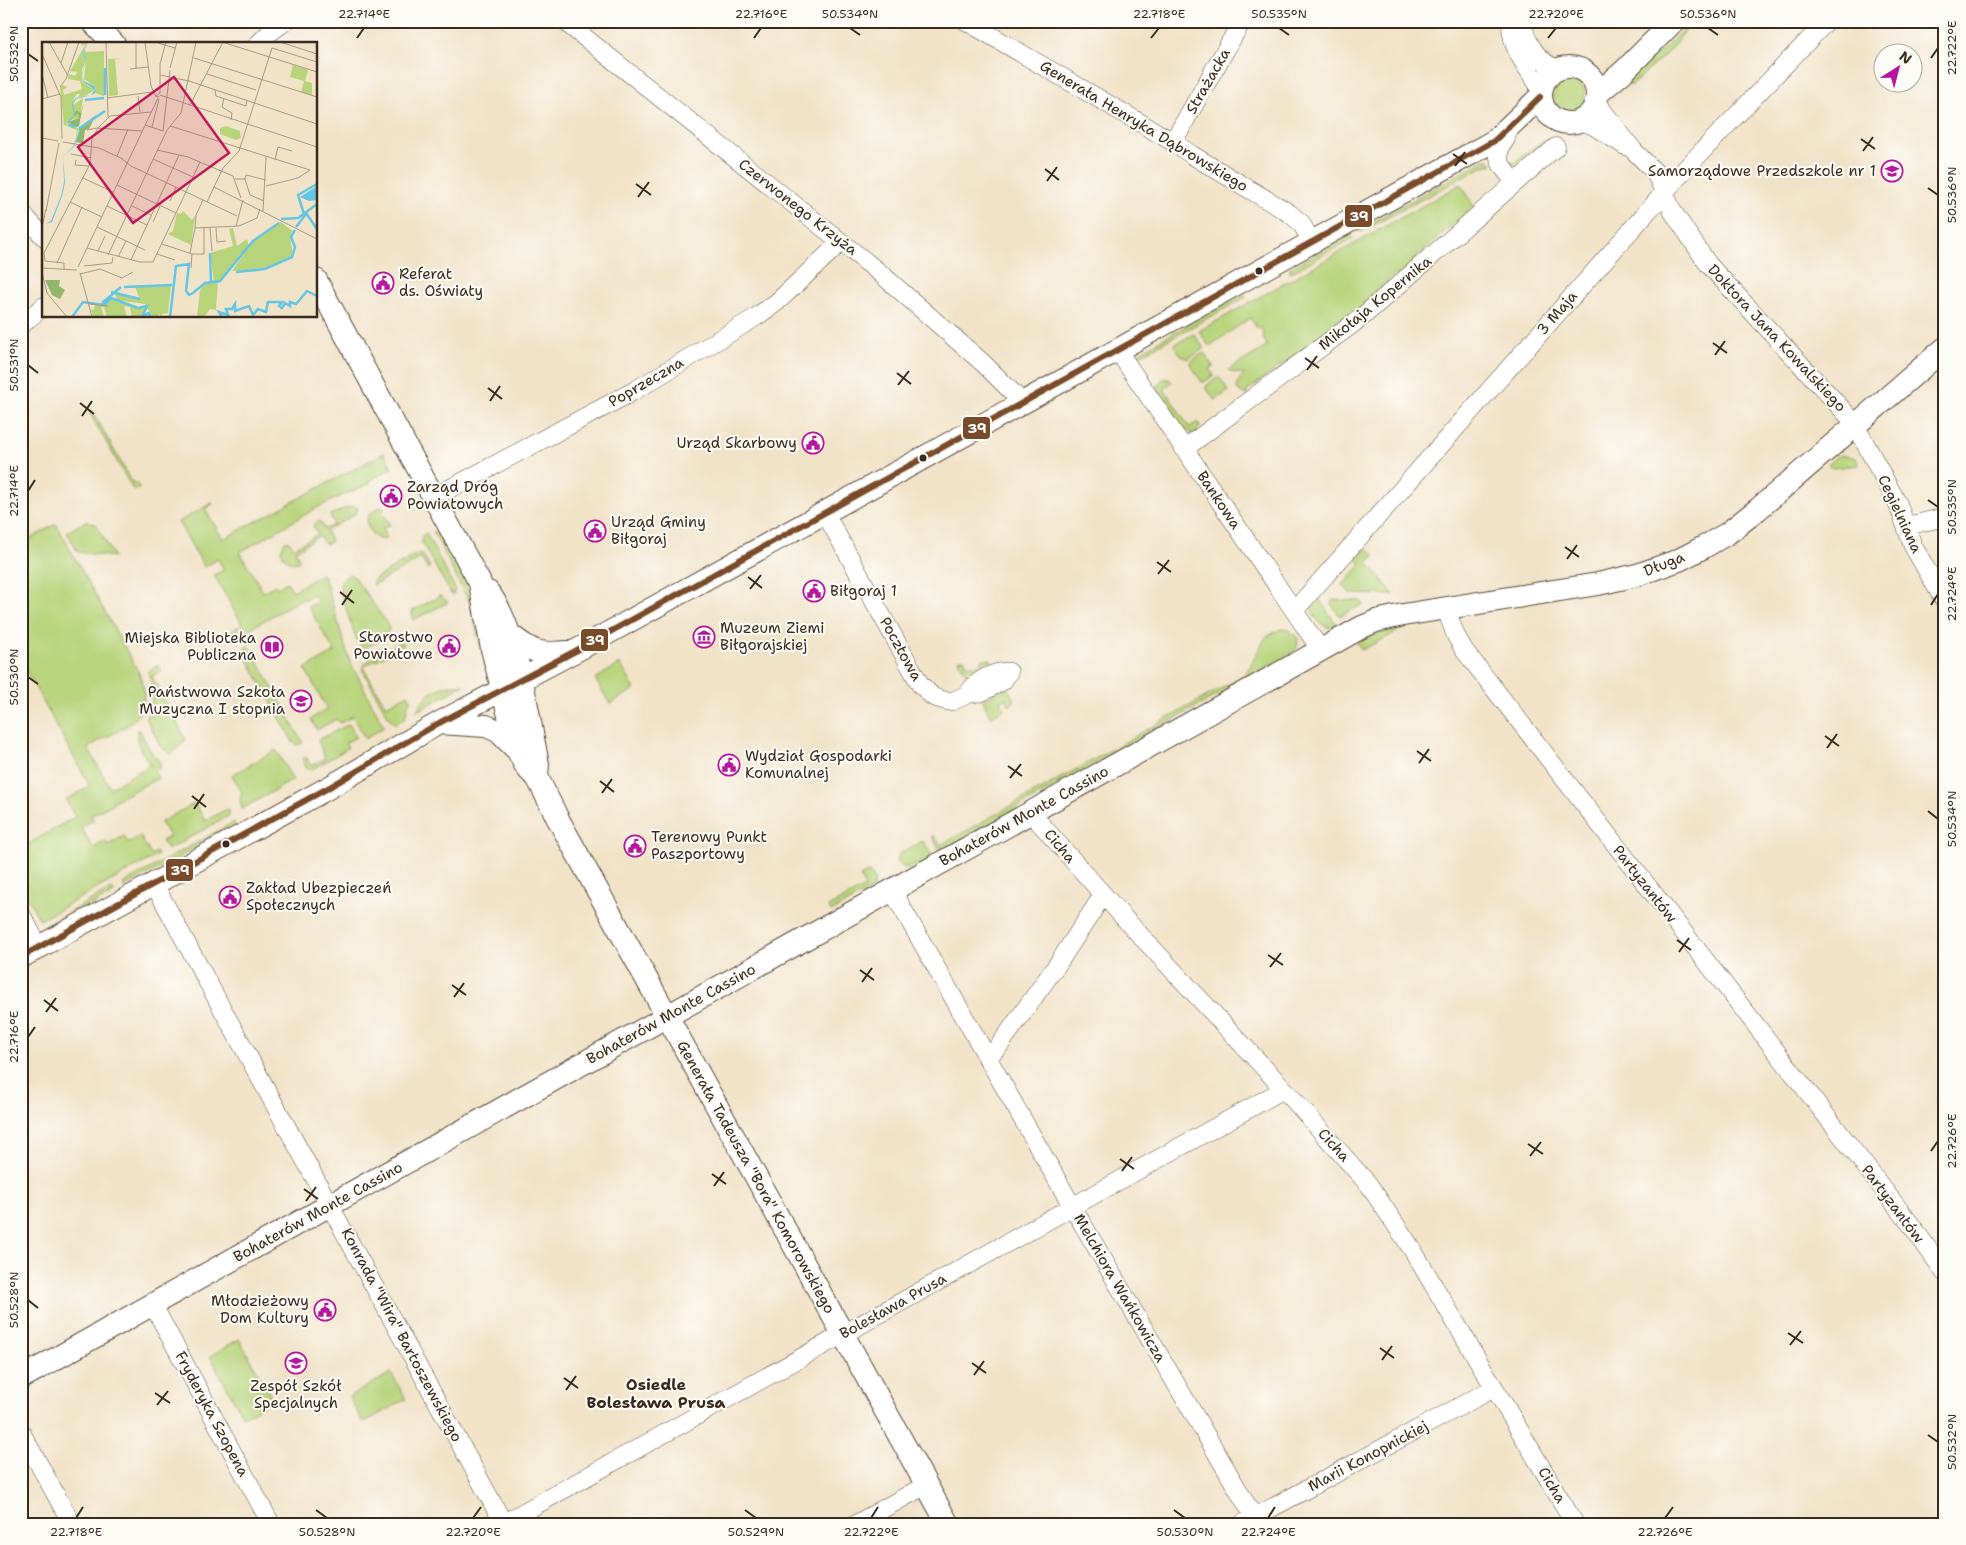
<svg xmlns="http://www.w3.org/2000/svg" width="1966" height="1545" font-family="'Shantell Sans',sans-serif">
	<rect width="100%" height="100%" fill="#fdfcf7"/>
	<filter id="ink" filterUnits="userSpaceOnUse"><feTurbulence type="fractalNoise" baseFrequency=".02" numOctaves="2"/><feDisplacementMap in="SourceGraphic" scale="10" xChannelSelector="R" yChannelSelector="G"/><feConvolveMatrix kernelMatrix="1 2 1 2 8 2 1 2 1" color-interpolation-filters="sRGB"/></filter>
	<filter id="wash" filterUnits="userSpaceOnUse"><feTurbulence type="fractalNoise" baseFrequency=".0096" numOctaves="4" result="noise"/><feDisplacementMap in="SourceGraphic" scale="20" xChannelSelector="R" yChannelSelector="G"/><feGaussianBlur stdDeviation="1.12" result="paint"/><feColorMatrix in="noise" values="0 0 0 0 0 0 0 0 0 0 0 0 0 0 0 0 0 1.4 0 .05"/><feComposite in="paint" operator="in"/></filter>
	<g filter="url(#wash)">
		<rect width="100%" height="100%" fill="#f1e3c7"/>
		<path fill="#b8d47b" stroke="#7a7f4c" d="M1690,21H1693L1669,51L1631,86L1626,79L1667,46Z
			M1553 95a16 16 0 1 1 32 0a16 16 0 1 1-32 0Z
			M1552,140L1518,169L1515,170L1511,165L1542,141Z
			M1488,160L1493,164L1484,166L1361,232L1360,229L1483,161Z
			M1461,184L1476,210L1474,213L1467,212L1414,259V267L1404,275H1394L1364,302V310L1354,318L1347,316L1247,391V396L1237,390L1238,382L1244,374L1230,372L1228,370L1263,349L1267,345L1263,338L1264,333L1259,327L1257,328L1250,318L1211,345H1208L1199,331Z
			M1350,235L1353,238L1290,273V268Z
			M1240,295L1246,297L1137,357L1140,352Z
			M1194,334L1203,347V349L1188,359C1184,358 1174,350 1175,344Z
			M1203,353L1205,354L1213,366L1210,370L1214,376L1204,382H1202L1190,364V362Z
			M1219,377L1229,391L1215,400L1206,388L1207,385Z
			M1163,379H1169L1172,382L1164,389L1189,427L1198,422L1200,427L1194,435L1181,426L1156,387Z
			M88,410L95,416L132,482L137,484L139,488L134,490L132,488Z
			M384,453L392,468L369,481L370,483L320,506L240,552L263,592L275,585L278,588L287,582L293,591L321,574L324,576L349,659L384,727L365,739L353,716L340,723L336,719L317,730L311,719L327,709L305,669L335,652L308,607L318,601L314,595L304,600L303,598L232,639L230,638L228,633L242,624L214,575L224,570L218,559L208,565L205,568L178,522L212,503L213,504L205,509L223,539Z
			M1844,455L1856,458L1859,465L1832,468L1828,464L1836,457Z
			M352,506L358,508L355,514L326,531L331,540L330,543L325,544L319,536L295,551L299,559L298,562C288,564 284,559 281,550L285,541H289L294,548L318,534L313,526L318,521L320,522L325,529L334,525L330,515Z
			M382,506L384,509L382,511L390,525L382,529L386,537L383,540C374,539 368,530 367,521L369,514Z
			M86,521L96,524L114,557L78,552L67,532Z
			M56,524L139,673C158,722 118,728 88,748L110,788L150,765C144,754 133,742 139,729L151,752L161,763L160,764L161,767L154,771L158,778L112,802L113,804L91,815L93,820L81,827L93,848L106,841L108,845L124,836L128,843L140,836L151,855L156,852L158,855L40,920L21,886V848L75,817L66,800L90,786L21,662V544Z
			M433,531C459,542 477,619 483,646L480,645L470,604Z
			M426,533L455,589L453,595L451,594L421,541L422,536Z
			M1361,550H1370L1374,554V556L1368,563L1394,595L1351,594L1343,585L1361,565L1356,556Z
			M419,553L423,555L430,567L427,568L421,558L374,585L372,583L376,578Z
			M349,574L354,577L386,622L389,629L385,637L367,647L361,646L357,642L340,590L341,582Z
			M440,596L447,601V603L413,620L412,611Z
			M1317,597L1320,600L1338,627C1326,631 1313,620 1312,607Z
			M1332,600L1361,601L1364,604L1340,616L1331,604Z
			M1408,626L1364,649L1361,650L1357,642L1375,634Z
			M1281,629L1290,630L1298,638L1297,647L1292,653L940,851L932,836L933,835L941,845L1245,675L1266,637Z
			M399,643H402L404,645L363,667L386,706L408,694L411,699L408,705L405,718L396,724L389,718L362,669L366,662Z
			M246,646L250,647L303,743L296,745L293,742L244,652L243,648Z
			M958,659H965L967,665H980L983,659H990L995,666L970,680Z
			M620,664L635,689L610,704L595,679Z
			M158,665L161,671L152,676L186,740L172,754L161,747L146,718C154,703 155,687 148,671Z
			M451,685H464L416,712C423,697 434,688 451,685Z
			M1006,687L1015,700L1010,706L1006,698L1000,701L1004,709L990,717L983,700Z
			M349,724L356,737L345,743L348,748L311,770L307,769L303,760V758H307L311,766L325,758L318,740Z
			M276,750L293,780L242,809L240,798L242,792L232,775Z
			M195,803L205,821L227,809L230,815L167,850L162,841L169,837L161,822Z
			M234,822L235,826L124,888L123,886L124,883Z
			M923,841L932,856C921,862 904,877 897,860L899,854Z
			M867,873L872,875L875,881L872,889L831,912L828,907L865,887L860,877Z
			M111,889L115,892L49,929L41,928Z
			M239,1339L273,1400L243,1417L210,1356Z
			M391,1373L406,1399L363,1423L349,1397Z"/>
	</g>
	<g filter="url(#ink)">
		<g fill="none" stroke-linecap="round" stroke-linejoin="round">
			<g stroke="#564637" stroke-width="19">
				<path id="minor" d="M564,21L880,273L984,364L1015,395L1021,404
					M966,21L1173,142L1192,155L1289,213L1301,223L1312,242
					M1511,21C1510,49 1527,67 1541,89
					M1522,21C1526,42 1537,62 1558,69
					M258,44L268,34L286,21
					M1597,100L1603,111L1634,151L1655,172L1673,212L1708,264L1853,421L1898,504L1913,546L1945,602
					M1581,121L1592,125L1625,146
					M1506,139C1491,158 1502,166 1515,182
					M1173,142L1242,21
					M21,212L44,237
					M21,325L44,306
					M1118,351L1320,649
					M1184,449L1362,317L1556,147
					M434,497L634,391L756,317L777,302L841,242
					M825,513L920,684L933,697L946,701H953L968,694L982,692L1003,681L1009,672C995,670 974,682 968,694
					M1907,526L1945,517
					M1446,609L1456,636L1464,650L1912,1226L1945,1273
					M1294,611L1686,168L1827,21
					M1030,812L1124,918L1284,1089L1369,1185L1412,1249L1575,1524
					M154,884L504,1524
					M892,890L1072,1206L1254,1517
					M21,914L39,947
					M987,1058L999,1046L1059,962L1103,895
					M153,1305L271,1524
					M21,1432L72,1524
					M502,1524L1284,1089
					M856,1524L926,1485
					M1242,1524L1494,1388"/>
			</g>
			<g stroke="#564637" stroke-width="24">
				<path id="tertiary" d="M92,21L114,44
					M1541 95a28 28 0 1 1 56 0a28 28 0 1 1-56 0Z
					M1597,94L1623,72L1674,21
					M316,280L480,583L492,649L518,751C523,761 527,771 537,777L558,819L948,1524
					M488,592C517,627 528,717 538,764L537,777
					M508,633C532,652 537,655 568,652
					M439,723L486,726L498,731L518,751
					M21,957L328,788L439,723L581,648L1465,157L1494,141L1540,97
					M21,1378L1362,627L1376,621L1403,615L1598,584L1637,575L1679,560L1704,547L1728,533L1757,510L1945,348"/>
			</g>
			<use href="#minor" stroke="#fff" stroke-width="18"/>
			<use href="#tertiary" stroke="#fff" stroke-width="22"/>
			<g stroke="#fdfcf7" stroke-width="10">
				<path id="bus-1" d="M21,957L328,788L439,723L581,648L1465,157L1494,141L1540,97"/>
			</g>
			<use href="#bus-1" stroke="#7a4b2a" stroke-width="6"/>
		</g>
	</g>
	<path fill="none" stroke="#3b2a1e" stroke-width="2" d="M850,28L860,35M1279,28L1289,35M1708,28L1718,35M357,38L364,28M754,38L761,28M1151,38L1159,28M1548,38L1556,28M28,54L38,61M1931,58L1938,48M1861,139L1875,149M1863,151L1873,137M1453,154L1467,164M1455,166L1465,152M1045,169L1059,180M1047,181L1057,167M636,184L651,195M1928,188L1938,195M638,197L649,182M1713,343L1727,353M1715,355L1725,341M1305,358L1319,368M28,365L38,373M1307,370L1317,356M897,373L911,384M898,385L909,371M488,388L502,399M490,401L500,386M80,403L94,414M82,416L92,401M28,491L35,480M1928,500L1938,507M1565,547L1579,557M1567,559L1577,545M1157,562L1171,572M1158,574L1169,560M748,577L762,588M750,589L761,575M340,592L354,603M342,605L352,590M1931,605L1938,594M28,677L38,684M1825,736L1839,746M1827,748L1837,734M1417,751L1431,761M1419,763L1429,749M1008,766L1022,776M1010,778L1021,764M600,781L614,792M602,793L612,779M192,796L206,807M194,809L204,794M1928,811L1938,819M1677,940L1691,950M1679,952L1689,938M1268,955L1283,965M1270,967L1281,953M860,970L874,980M862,982L872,968M452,985L466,995M454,997L464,983M44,1000L58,1011M46,1012L56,998M28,1037L35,1027M1528,1144L1543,1154M1931,1151L1938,1141M1530,1156L1541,1142M1120,1159L1134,1169M1122,1171L1132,1157M712,1174L726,1184M714,1186L724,1172M304,1189L318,1199M306,1201L316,1187M28,1300L38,1308M1788,1333L1803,1343M1790,1345L1801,1331M1380,1348L1394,1358M1382,1360L1392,1346M972,1363L986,1373M974,1375L984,1361M564,1378L578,1388M566,1390L576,1376M155,1393L170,1403M157,1405L168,1391M1928,1435L1938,1442M316,1510L327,1518M745,1510L756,1518M1174,1510L1185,1518M76,1518L83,1507M473,1518L481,1507M871,1518L878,1507M1268,1518L1275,1507M1665,1518L1673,1507"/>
	<defs>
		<g id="school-ring" transform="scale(1.125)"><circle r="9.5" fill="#fdfcf7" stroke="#b5179e" stroke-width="1.5"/><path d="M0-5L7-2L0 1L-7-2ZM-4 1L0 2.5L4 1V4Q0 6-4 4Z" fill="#b5179e"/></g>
		<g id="civic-ring" transform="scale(1.125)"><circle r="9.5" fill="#fdfcf7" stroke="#b5179e" stroke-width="1.5"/><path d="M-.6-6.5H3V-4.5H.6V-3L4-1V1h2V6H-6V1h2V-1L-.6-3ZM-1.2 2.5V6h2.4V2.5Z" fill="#b5179e"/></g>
		<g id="museum-ring" transform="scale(1.125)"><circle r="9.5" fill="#fdfcf7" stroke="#b5179e" stroke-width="1.5"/><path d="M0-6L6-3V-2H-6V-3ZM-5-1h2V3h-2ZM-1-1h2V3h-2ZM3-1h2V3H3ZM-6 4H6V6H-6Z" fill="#b5179e"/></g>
		<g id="library-ring" transform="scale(1.125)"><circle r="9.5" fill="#fdfcf7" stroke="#b5179e" stroke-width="1.5"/><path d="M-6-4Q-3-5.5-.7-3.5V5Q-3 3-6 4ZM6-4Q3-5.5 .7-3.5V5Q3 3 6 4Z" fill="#b5179e"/></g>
	</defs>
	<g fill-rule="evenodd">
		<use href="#school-ring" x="1892" y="171"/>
		<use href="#civic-ring" x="383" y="283"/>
		<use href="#civic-ring" x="813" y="443"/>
		<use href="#civic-ring" x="391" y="496"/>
		<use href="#civic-ring" x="595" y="531"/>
		<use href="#civic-ring" x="814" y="591"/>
		<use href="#museum-ring" x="704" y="637"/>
		<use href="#civic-ring" x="449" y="646"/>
		<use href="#library-ring" x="272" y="647"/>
		<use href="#school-ring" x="301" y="701"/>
		<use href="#civic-ring" x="729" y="765"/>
		<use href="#civic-ring" x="635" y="846"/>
		<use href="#civic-ring" x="230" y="897"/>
		<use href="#civic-ring" x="325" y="1310"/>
		<use href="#school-ring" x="296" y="1363"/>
	</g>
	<g fill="#3b2a1e" stroke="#fdfcf7" stroke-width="2">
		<circle cx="1259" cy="271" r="4.5"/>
		<circle cx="923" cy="458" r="4.5"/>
		<circle cx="226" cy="844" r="4.5"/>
	</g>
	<g text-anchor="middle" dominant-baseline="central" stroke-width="4" stroke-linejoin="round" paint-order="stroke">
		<g font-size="15" fill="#3b2a1e" stroke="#fdfcf7">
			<text transform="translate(1208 81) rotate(-60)">Strażacka</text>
			<text transform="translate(1144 126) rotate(31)">Generała Henryka Dąbrowskiego</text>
			<text transform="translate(798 207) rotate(38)">Czerwonego Krzyża</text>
			<text transform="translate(1375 303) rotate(-39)">Mikołaja Kopernika</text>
			<text transform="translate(1557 313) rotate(-49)">3 Maja</text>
			<text transform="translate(1777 338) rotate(47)">Doktora Jana Kowalskiego</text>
			<text transform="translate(646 382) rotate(-30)">Poprzeczna</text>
			<text transform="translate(1219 500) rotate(56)">Bankowa</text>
			<text transform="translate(1900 514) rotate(65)">Cegielniana</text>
			<text transform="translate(1664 564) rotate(-22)">Długa</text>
			<text transform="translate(901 649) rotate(61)">Pocztowa</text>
			<text transform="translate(1024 816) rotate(-29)">Bohaterów Monte Cassino</text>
			<text transform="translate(1060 846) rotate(49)">Cicha</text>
			<text transform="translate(1645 884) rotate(52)">Partyzantów</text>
			<text transform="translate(671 1014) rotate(-29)">Bohaterów Monte Cassino</text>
			<text transform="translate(1334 1145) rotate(48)">Cicha</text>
			<text transform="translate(756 1177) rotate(61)">Generała Tadeusza "Bora" Komorowskiego</text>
			<text transform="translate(1893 1204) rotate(53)">Partyzantów</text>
			<text transform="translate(318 1212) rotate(-29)">Bohaterów Monte Cassino</text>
			<text transform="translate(1120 1288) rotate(60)">Melchiora Wańkowicza</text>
			<text transform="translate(893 1306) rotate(-29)">Bolesława Prusa</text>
			<text transform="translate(402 1335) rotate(62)">Konrada "Wira" Bartoszewskiego</text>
			<text transform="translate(212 1414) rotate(62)">Fryderyka Szopena</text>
			<text transform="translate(1368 1456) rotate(-28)">Marii Konopnickiej</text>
			<text transform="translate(1552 1485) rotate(59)">Cicha</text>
		</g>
		<g font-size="15" fill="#3b2a1e" stroke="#fdfcf7" text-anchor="start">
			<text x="1876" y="171" text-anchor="end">Samorządowe Przedszkole nr 1</text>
			<text x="399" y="274">Referat<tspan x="399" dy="17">ds. Oświaty</tspan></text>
			<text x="797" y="443" text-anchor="end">Urząd Skarbowy</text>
			<text x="407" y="487">Zarząd Dróg<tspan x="407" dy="17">Powiatowych</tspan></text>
			<text x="611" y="522">Urząd Gminy<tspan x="611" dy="17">Biłgoraj</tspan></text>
			<text x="830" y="591">Biłgoraj 1</text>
			<text x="720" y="628">Muzeum Ziemi<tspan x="720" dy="17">Biłgorajskiej</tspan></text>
			<text x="433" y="637" text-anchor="end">Starostwo<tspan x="433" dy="17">Powiatowe</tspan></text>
			<text x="256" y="638" text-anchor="end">Miejska Biblioteka<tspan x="256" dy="17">Publiczna</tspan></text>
			<text x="285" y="692" text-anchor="end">Państwowa Szkoła<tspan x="285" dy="17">Muzyczna I stopnia</tspan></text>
			<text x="745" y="756">Wydział Gospodarki<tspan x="745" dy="17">Komunalnej</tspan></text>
			<text x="651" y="837">Terenowy Punkt<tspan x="651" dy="17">Paszportowy</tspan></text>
			<text x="246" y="888">Zakład Ubezpieczeń<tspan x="246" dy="17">Społecznych</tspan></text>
			<text x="309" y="1301" text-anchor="end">Młodzieżowy<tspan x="309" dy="17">Dom Kultury</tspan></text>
			<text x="296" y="1386" text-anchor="middle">Zespół Szkół<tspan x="296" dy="17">Specjalnych</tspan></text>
		</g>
		<g font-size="16" font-weight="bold" fill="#3b2a1e" stroke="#fdfcf7">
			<text x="656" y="1384">Osiedle<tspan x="656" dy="18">Bolesława Prusa</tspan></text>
		</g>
	</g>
	<g transform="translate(42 42)">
		<rect width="275" height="275" fill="#f1e3c7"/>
		<path d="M39,0H46L39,12L44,19L40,11L43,7L44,10L62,9V54L53,51L54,48L52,44L42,37L44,19L40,27V39L53,48L41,55H36L38,52H35L32,56L31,62L32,67L31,63L41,56L39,71L34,68L31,74L36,72L37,76L27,78L31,74L24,82L37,86L33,100L35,88L22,83L18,45L21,43L25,45L21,48L22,53L40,47L38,39L26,37L27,32L33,34L35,30L28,29L44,2L40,4ZM82,16L73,17L76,53L67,54L66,17ZM251,23L266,28L263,39L270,41V53L259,50L262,39L248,35ZM184,84L198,89L199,96L194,98L178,92V86ZM141,169L150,178L153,174L149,203L126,192L131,189L135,171L139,172ZM239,180L251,189L248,195L251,213L222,227L190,229L211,199ZM191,186L195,204L205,197L207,204L176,240L174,268L168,267L162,275H155L158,248L162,242L172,240L168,211L191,204L187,187ZM129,244L126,271L120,272V275L117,272V275H111L103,262L75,258L73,252L98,257L93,245ZM69,257L96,266L105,265L101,273L107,271L108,275H90L88,265L82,264L85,275H65L62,265H59L62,275H51L49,267L52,268L53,263L47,260L63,263Z" fill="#b8d47b"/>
		<path d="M42,59L37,84L29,86L32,84L26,80L37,76L36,72L31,75L34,68L39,71ZM54,73L47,87L43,88L41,102L34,100L38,85ZM3,238H18L17,244L23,248L18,257L10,253Z" fill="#92b66b"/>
		<path d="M47,0L40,11L44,16V19L40,33L42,39L52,44L54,49L52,52L49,53L34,57L31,62L33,73L26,81L38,85V90L32,105L21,114L23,140L20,154L10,180L3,182L9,179L19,154L22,140L21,114L31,105L37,90V85H28L25,80L32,73L30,63L32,58L34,56L49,53L53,48L41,39L40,32L44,18L39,11ZM275,144V158L267,159L258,155Z" fill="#65c5e4"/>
		<path fill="none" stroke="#65c5e4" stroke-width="2.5" d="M63,26V53M43,58L62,56M38,86L63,69M264,171L275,187M262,172L256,153L275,142M239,177L256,176L275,162M254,185L264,172M168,211L169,240M194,230L223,227L250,215L253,205L249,195L253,188M82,245L130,243M69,250L98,257M60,261L79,245M30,275L41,260L62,263L69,256L96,266L105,264L101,273L107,271L109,275M128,275L134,224L147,222L144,249L147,253L151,251L163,241L178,239L211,199L237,181M180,275L177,270L186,273L184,267H190L193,262V269L207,264L211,273L216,267L224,270L226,260H240L237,264L240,266L243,261L248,264V260L254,262L265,249L275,254"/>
		<path fill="none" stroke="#a89983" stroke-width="1" d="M7,0L26,34M64,0L66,75M103,0L109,44L114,55M180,0L275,30M238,0L275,12M116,1L133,6M230,6L275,20M0,12L19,55L20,97M152,16L275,55M19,21L26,0M94,26V0M128,26L135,0M88,27L106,25M0,32L6,56M165,32L214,48M118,33L147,39L275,82M18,45L24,37L37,0M173,48L174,54L204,64L205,58M118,53L275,105M96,54L98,70M117,55L114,54L118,51V22L124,0M65,56L110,50M182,56L180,65L190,71L189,78M0,57L18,52M148,63L181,0M103,83L121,89M128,84L268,128M110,85L117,57M45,88L55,86L100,89M121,89L128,28M0,96L16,99M21,100L57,106L81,117M115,108L146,115L191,134L199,156M29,112L49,116M75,114L86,87M80,117L89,124L195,174M111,117L151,135M34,118L33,123L47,124M233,118L236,105L250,109M41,136L71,150M193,137H203L208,153L222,159M203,137L204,133L224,138M75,143L134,171M224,144L256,136L268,128M172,145L275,197M128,159L134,145M28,160L60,175M165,160L181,126L197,109L230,6M65,164L105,183M90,164L109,173M4,169L17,101M221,169L224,115M111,180L118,164M194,184L201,158M55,185L103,208M0,186L4,167M153,186L154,173L161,158M168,186L170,209M174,186L175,200L184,199M120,202L150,212L149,226M45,206L98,220H111L158,120M56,209L63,194M148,211L153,186L197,184L215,176L218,167M115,212L133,218M150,212H162V186M66,213L125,88L139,71L154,0M76,215L84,199M89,218L137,113M15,221L40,165M42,224L70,221L71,215M36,225L116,56M0,226L35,228M22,228V221L3,219L2,211L48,122L50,97L56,86L68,74L109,70M0,230L5,251L25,275M38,231L50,275M38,232L58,227L80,236L91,230M47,262L66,264"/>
		<path fill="#c2185b" fill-opacity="0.15" stroke="#c2185b" stroke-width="2.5" d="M132,35L187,111L91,181L36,105Z"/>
		<rect width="275" height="275" fill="none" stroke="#3b2a1e" stroke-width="2.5"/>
	</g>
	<g stroke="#fdfcf7" stroke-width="2">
		<rect x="1344" y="204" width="29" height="24" rx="5" fill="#7a4b2a"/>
		<rect x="962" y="416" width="29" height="24" rx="5" fill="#7a4b2a"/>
		<rect x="580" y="628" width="29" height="24" rx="5" fill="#7a4b2a"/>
		<rect x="165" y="858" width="29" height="24" rx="5" fill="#7a4b2a"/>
	</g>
	<g font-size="14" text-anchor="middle" font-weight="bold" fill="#fff">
		<text x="1359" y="221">39</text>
		<text x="977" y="433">39</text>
		<text x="595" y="645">39</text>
		<text x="180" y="875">39</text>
	</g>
	<rect width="1966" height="1545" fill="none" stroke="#fdfcf7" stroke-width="55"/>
	<g transform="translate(1898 68) rotate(36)"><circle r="24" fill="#fdfcf7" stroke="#afa8a0"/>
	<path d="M0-4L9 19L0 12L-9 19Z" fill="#b5179e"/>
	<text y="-8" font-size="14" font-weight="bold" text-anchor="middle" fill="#3b2a1e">N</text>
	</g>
	<rect x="28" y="28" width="1910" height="1490" fill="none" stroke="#3b2a1e" stroke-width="2"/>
	<g font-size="12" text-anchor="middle" fill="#3b2a1e">
		<text x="364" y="18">22.714°E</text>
		<text x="761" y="18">22.716°E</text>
		<text x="850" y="18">50.534°N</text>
		<text x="1159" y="18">22.718°E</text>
		<text x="1279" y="18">50.535°N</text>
		<text x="1556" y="18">22.720°E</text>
		<text x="1708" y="18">50.536°N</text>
		<text transform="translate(1952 48) rotate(-90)" y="4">22.722°E</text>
		<text transform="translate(14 54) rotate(-90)" y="4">50.532°N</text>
		<text transform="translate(1952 195) rotate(-90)" y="4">50.536°N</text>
		<text transform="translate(14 365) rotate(-90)" y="4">50.531°N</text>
		<text transform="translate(14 491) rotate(-90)" y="4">22.714°E</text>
		<text transform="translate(1952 507) rotate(-90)" y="4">50.535°N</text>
		<text transform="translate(1952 594) rotate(-90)" y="4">22.724°E</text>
		<text transform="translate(14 677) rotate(-90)" y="4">50.530°N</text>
		<text transform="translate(1952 819) rotate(-90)" y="4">50.534°N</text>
		<text transform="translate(14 1037) rotate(-90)" y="4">22.716°E</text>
		<text transform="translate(1952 1141) rotate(-90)" y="4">22.726°E</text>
		<text transform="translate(14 1300) rotate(-90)" y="4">50.528°N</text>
		<text transform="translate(1952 1442) rotate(-90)" y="4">50.532°N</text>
		<text x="76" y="1536">22.718°E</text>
		<text x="327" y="1536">50.528°N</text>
		<text x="473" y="1536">22.720°E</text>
		<text x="756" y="1536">50.529°N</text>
		<text x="871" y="1536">22.722°E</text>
		<text x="1185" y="1536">50.530°N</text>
		<text x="1268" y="1536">22.724°E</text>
		<text x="1665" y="1536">22.726°E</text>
	</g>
</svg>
